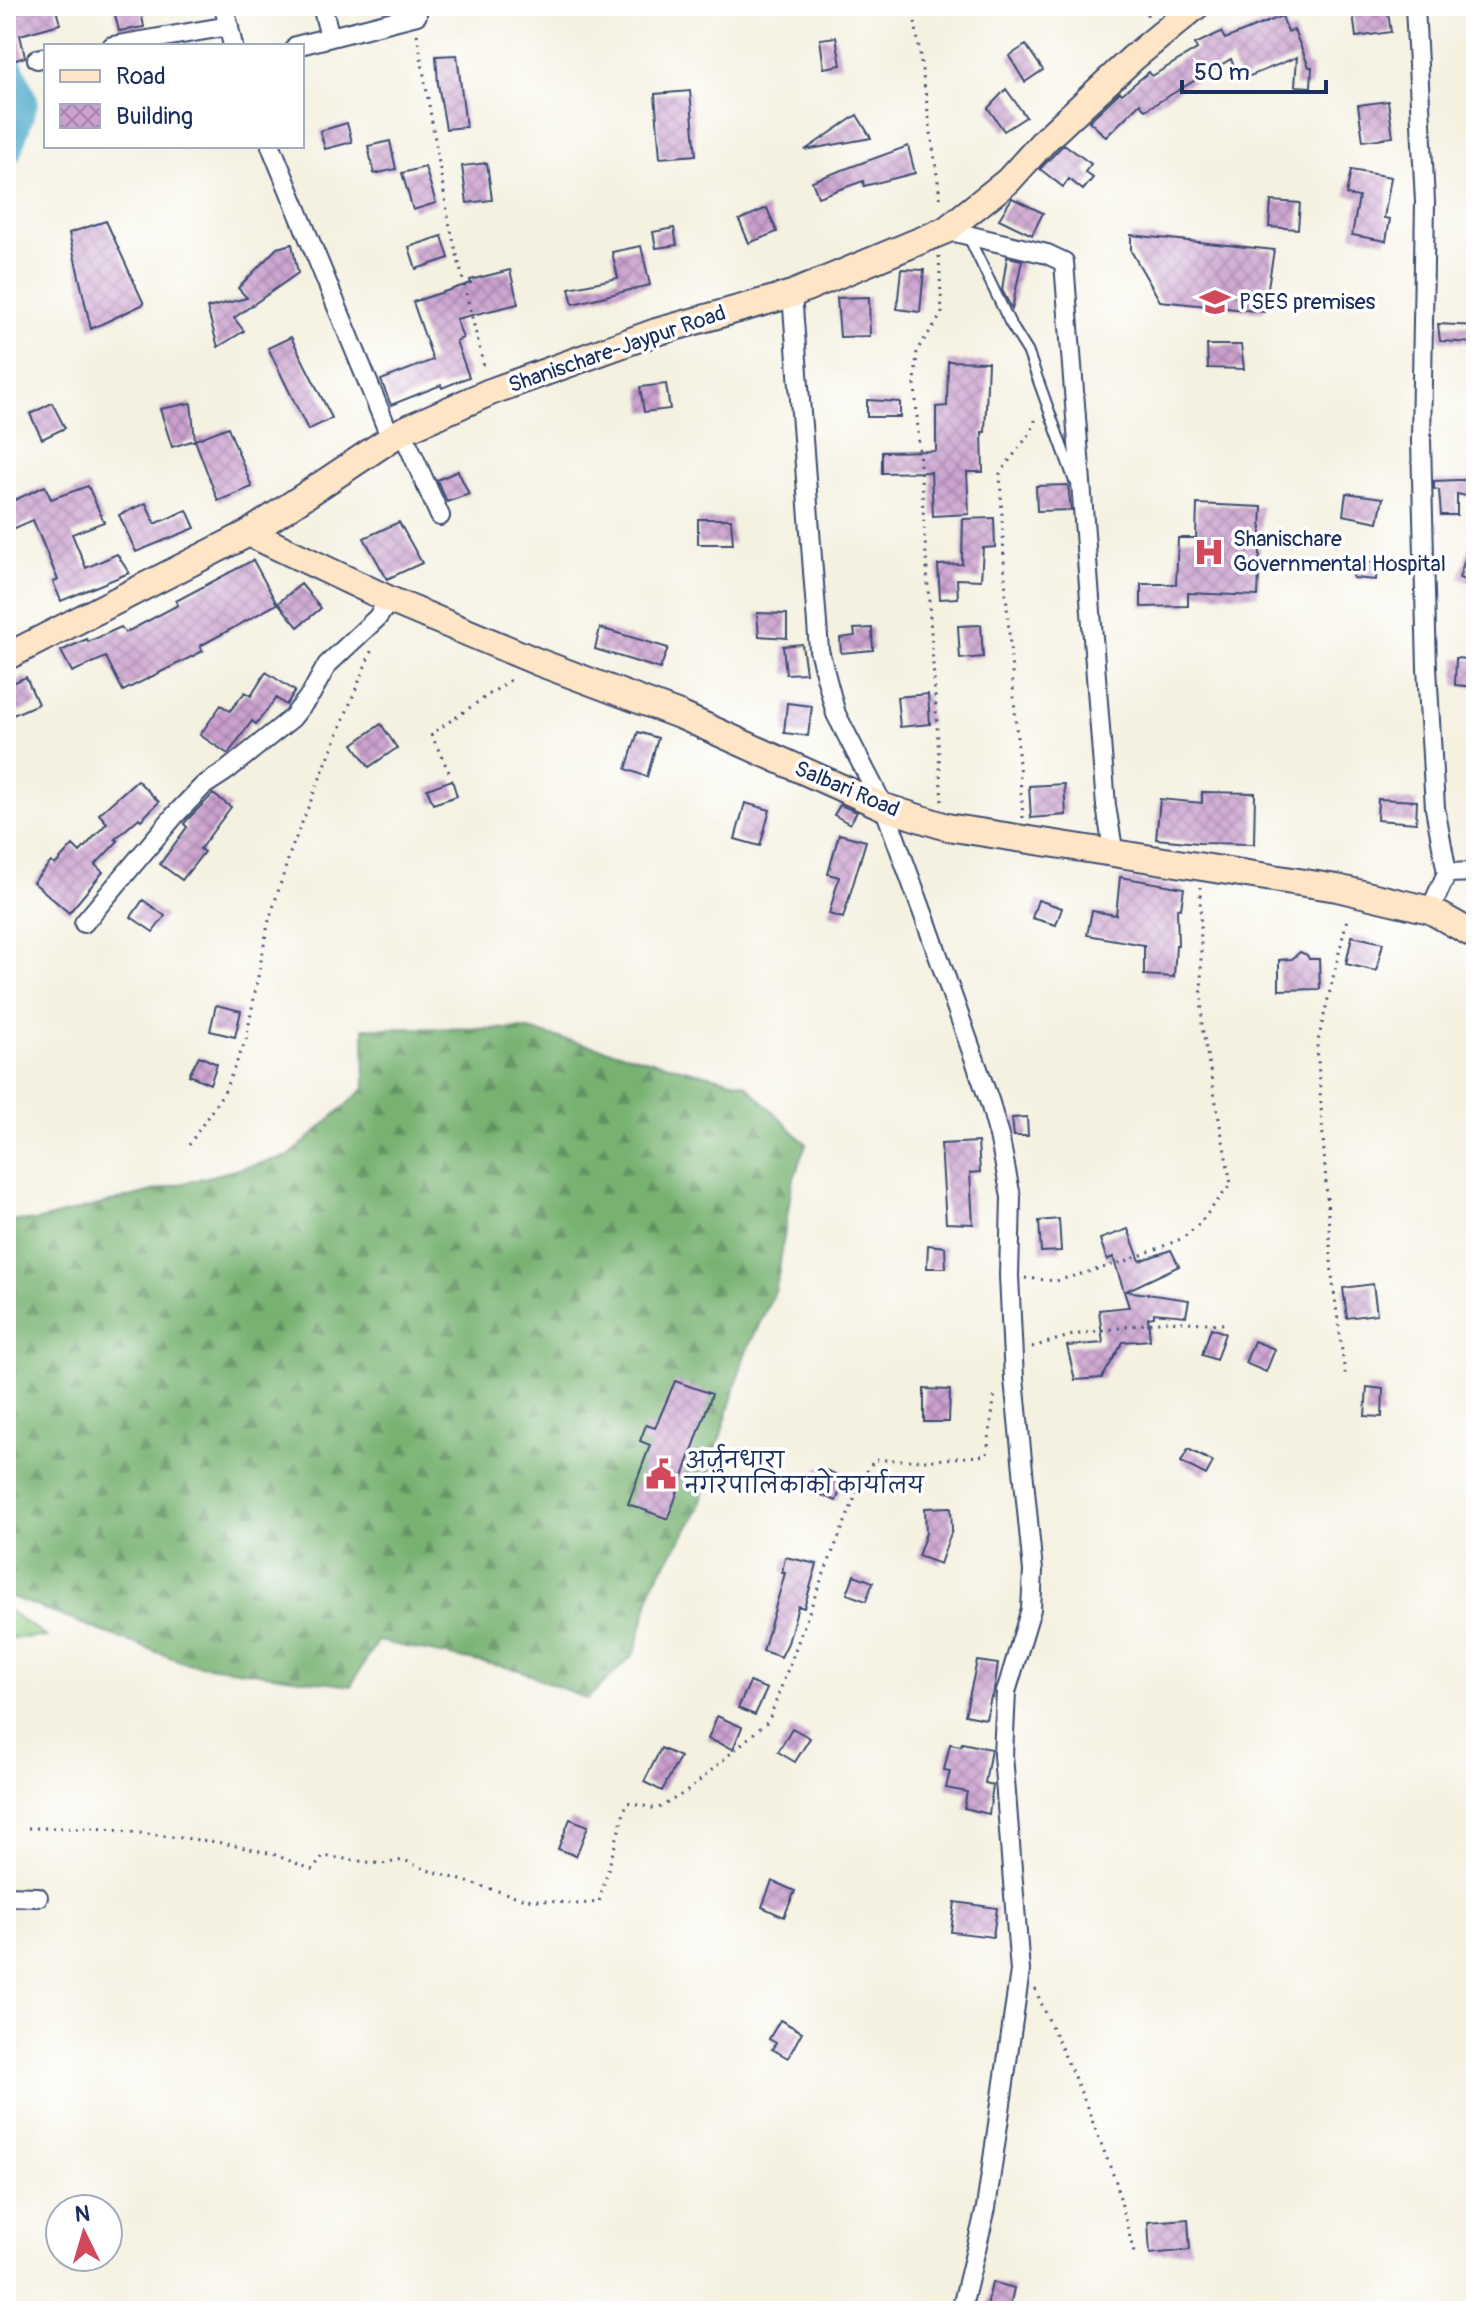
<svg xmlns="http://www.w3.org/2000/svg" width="1482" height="2317" font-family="Pangolin,'Playpen Sans Deva',sans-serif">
	<defs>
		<pattern id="forest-firs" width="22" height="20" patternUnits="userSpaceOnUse" patternTransform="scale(2)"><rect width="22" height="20" fill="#77b271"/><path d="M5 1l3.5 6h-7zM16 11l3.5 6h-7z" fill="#619160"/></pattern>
		<pattern id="building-cross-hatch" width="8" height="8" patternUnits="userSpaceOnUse" patternTransform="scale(2)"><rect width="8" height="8" fill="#cba0ce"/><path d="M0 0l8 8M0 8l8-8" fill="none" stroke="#a483aa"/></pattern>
	</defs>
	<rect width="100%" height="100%" fill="#fff"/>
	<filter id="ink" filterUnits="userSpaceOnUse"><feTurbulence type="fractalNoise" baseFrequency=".0125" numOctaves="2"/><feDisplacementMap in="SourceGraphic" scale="16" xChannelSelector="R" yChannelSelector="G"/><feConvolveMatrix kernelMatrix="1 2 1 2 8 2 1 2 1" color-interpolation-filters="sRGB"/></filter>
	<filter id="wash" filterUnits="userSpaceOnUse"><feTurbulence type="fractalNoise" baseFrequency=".006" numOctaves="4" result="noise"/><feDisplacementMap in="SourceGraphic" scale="32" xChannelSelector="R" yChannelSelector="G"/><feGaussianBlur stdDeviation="1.8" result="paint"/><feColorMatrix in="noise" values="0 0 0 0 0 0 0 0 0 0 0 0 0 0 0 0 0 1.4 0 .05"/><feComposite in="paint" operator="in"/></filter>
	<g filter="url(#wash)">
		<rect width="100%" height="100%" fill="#f4f1e0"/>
		<path fill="#94cf83" stroke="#587f70" stroke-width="2" d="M6,1609L46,1637L6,1638Z"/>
		<path fill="url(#forest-firs)" stroke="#497068" stroke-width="2" d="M364,1028L524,1029L745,1084L806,1144L792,1184L776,1289L745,1354L698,1512L653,1584L635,1653L587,1699L519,1670L377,1641L351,1686L186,1663L6,1595V1220L36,1221L289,1156L365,1088Z"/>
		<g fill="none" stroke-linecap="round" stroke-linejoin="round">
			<path stroke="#4ba9ca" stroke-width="34" d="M6,67L21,102L6,148"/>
		</g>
		<g id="blocks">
			<path fill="url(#building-cross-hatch)" d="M6,6H11L14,14L40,6H55L60,24L20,35L25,57L10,62L6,47Z
				M140,6L144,27L119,31L114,11Z
				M1352,6H1387L1391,32L1356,37Z
				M1282,16L1288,32L1294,30L1309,67H1312L1311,87L1295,86L1297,57L1240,80L1231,59L1145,110L1140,103L1106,137L1089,121L1120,92L1122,94L1149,72L1152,76L1197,49L1195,44L1221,32L1225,39Z
				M836,37L841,65L824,68L820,39Z
				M1026,45L1043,70L1025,82L1009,56Z
				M457,55L466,127L446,129L438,84L436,56Z
				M1006,89L1026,117L1004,131L988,108Z
				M690,91L696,155L660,158L655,94Z
				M1388,101L1393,137L1363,141L1358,105Z
				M857,115L871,138L805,150Z
				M347,123L352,142L325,149L320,131Z
				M390,141L396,169L374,174L368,146Z
				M1064,144L1091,164L1085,172L1093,178L1083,190L1069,179L1063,187L1040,169Z
				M908,146L915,173L864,186L863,181L818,197L812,181Z
				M487,163L492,200L467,203L462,166Z
				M425,167L436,203L413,210L402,173Z
				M1351,170L1391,177L1384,218L1390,219L1386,241L1352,235L1359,197L1346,195Z
				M1012,198L1043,213L1032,235L999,219Z
				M1271,201L1300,203L1298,229L1269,227Z
				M767,208L777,232L749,243L739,220Z
				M106,221L144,304L91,329L69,233Z
				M674,228L677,245L656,248L653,232Z
				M1131,235L1274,250L1264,312L1160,301L1131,251Z
				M442,236L449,258L416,269L409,247Z
				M292,244L298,273L234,318L244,331L218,347L207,308L247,298L238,288L277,248Z
				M641,246L650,285L573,304L569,288L618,278L612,252Z
				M1007,257L1022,260L1012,309L1002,290Z
				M901,269L924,270L920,312L897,309Z
				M510,270L518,304L456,319L463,338L456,341L469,377L442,388L441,385L391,405L381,380L433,360L413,302L471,283L470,280Z
				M869,297L870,336L840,337L837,298Z
				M1438,324L1476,326V343L1440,341Z
				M291,337L332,418L308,430L268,348Z
				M1207,345H1241L1244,369L1208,368Z
				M948,361L988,362L985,432H982L983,472H967L969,514L933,516L931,472L882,473V452L936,451V407L947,406Z
				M666,384L670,409L644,412L640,387Z
				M867,400L900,402V417H867Z
				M52,403L65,428L42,439L30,414Z
				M191,403L195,440L172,447L160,409Z
				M228,427L252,487L218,501L195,440Z
				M458,471L469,494L447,502L437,480Z
				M1457,480H1476V498L1457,494V515H1441L1439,490L1434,489V481Z
				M1068,485L1071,510L1037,511L1036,486Z
				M45,486L51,499L88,486L104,522L72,534L86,568L117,554L129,573L61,601L53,582L58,580L33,520L13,529L6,513V504Z
				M1346,493L1383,498L1378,522L1343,515Z
				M146,503L155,524L187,510L195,528L136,552L119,515Z
				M1197,504L1262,507L1258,596L1188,593V606L1141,607V584H1176L1178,538H1196Z
				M994,518L995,547L983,548L981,580L957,579L958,598L940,599L938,565L962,564L963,519Z
				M698,519H731L733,544H698Z
				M399,522L422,563L387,579L364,538Z
				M1473,534L1476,535V584L1459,578Z
				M253,560L277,604L200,646L203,651L123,691L106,657L72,672L61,651L87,639L88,642L121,627L125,633L178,605L176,601Z
				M1355,561L1377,563L1376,580L1353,578Z
				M301,584L321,608L298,627L278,603Z
				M757,613L787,614V638L759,636Z
				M981,625L983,657L960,659L958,626Z
				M600,628L668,648L660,669L595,649Z
				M872,628L873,650L841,653L840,638L855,636L854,629Z
				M802,644L806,673L786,674L783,646Z
				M1456,658L1476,660V687L1455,685Z
				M266,672L295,691L286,705L276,698L256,724L252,721L228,754L200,735L221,705L230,711L245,692L251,696Z
				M26,677L38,704L6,718V686Z
				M928,694L930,724L900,727L897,697Z
				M787,703L812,706L808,736L784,733Z
				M381,724L397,748L369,767L353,744Z
				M638,732L658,738L647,777L626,769Z
				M137,780L159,802L141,820L139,818L115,839L118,841L95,865L103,872L69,913L33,882L51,862L55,865L73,845L80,852L107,823L99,814Z
				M452,780L457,796L433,804L427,789Z
				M1064,784L1066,815L1031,818L1029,786Z
				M1202,792L1255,793L1254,844L1199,843L1156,839L1160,799L1202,803Z
				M213,794L231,807L200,849L204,852L182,880L160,864L187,827L184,824L188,819Z
				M1378,799L1417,801L1416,823L1377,820Z
				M745,803L770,810L760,846L735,839Z
				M840,805L857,812L850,824L834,815Z
				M839,834L866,841L843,918L829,914L839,877L828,874Z
				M1120,877L1184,888L1181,909L1177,908L1178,945H1176L1174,977L1144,975V945L1087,935L1092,911L1116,915Z
				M143,900L165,916L153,932L131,917Z
				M1038,900L1062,908L1056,925L1032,918Z
				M1352,936L1383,943L1376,971L1346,964Z
				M1300,952L1307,955L1309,959H1319L1320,989L1279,990V960L1292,959Z
				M216,1005L241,1011L235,1037L210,1031Z
				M199,1056L217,1064L210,1084L189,1075Z
				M1027,1117L1028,1136H1014L1012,1118Z
				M978,1142L980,1172L970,1173L973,1224L946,1223L941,1144Z
				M1059,1219L1061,1251L1041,1252L1039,1221Z
				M1128,1229L1140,1261L1171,1250L1179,1266L1126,1291L1189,1300L1186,1316L1154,1313V1317L1148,1318L1150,1340L1123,1342L1102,1378L1075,1380L1067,1346L1103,1343L1099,1310L1129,1307L1113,1257L1107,1260L1100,1239Z
				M928,1245L945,1247L946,1268H927Z
				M1373,1284L1377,1314L1347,1318L1343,1288Z
				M1211,1328L1225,1333L1216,1360L1202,1355Z
				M1254,1341L1275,1349L1266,1372L1245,1363Z
				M675,1381L712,1394L668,1519L628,1504L650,1445L640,1441L646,1425L655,1428Z
				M1367,1387L1383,1389L1382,1417L1365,1416Z
				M924,1389L950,1390L949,1422H924Z
				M1188,1449L1213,1462L1206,1475L1181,1462Z
				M818,1467L845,1478L836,1501L809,1490Z
				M951,1507L952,1530L940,1564L918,1556L926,1533L925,1508Z
				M785,1557L817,1564L804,1608L798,1606L788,1643L781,1657L763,1651L785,1573H782Z
				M854,1575L873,1582L866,1601L847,1594Z
				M977,1661L998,1664L993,1697H991L986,1719L965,1715Z
				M750,1682L767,1689L755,1715L738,1708Z
				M717,1716L742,1727L733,1749L708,1739Z
				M792,1728L810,1738L795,1762L778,1752Z
				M962,1743L991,1749L985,1783L993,1785L989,1814L964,1808L967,1792L946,1788L950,1771L944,1770L950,1744L961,1746Z
				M661,1748L680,1757L662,1791L644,1782Z
				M570,1819L588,1826L576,1856L558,1849Z
				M772,1881L795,1891L784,1917L762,1907Z
				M955,1902L997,1908L993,1937L951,1932Z
				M780,2020L802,2032L788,2058L772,2049L776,2043L769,2039Z
				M1188,2219L1190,2250L1150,2254L1148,2222Z
				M992,2282L1014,2288L1009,2311L987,2307Z"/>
		</g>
	</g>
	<g filter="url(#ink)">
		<use href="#blocks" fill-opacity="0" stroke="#3c4c72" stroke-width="2"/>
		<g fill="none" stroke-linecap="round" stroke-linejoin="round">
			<g stroke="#3c4c72" stroke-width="13">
				<path id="lane" d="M969,238L1010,323L1028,352L1074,480"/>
			</g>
			<g stroke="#3c4c72" stroke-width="22">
				<path id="street" d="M224,6L233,46
					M322,6L330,37
					M1415,6L1425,202L1421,441L1427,668L1435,808L1447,873L1430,910
					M112,46L229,26
					M296,46L417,15
					M37,59L46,57
					M271,146L390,436
					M946,230L1047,254L1064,262L1106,806L1114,855
					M792,294L819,650L836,714L884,807L928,927L990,1103L1000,1140L1011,1197L1009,1276L1014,1379L1033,1571L1031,1609L1006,1692L1003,1755L1020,1971L986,2208L961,2311
					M402,431L440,516
					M1447,873L1476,872
					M84,923L175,815L203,786L226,771L292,718L311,694L327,665L377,618L390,600
					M6,1896L38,1897"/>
			</g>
			<g stroke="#3c4c72" stroke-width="30">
				<path id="secondary" d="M249,533L390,600L538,662L682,716L884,807L947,827L1337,888L1430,910L1476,936
					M6,657L249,533L402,431L490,392L656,332L792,294L946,230L1008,181L1046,139L1133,58L1196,6"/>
			</g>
			<path stroke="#3c4c72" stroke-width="3" stroke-dasharray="2 6" stroke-linecap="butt" d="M913,6L941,203
				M1145,6L1148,18
				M417,34L449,222L485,371
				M939,256L942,314L917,350L915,385L942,803
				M449,772L431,734L515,677
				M1023,818L1005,579L1000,473L1031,432L1036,418
				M189,1145L224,1092L246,1040L268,924L291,850L372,649
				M1025,1278L1056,1281L1127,1261L1183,1238L1199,1224L1231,1184L1202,1027L1200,887
				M1032,1347L1073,1335L1165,1321L1225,1324
				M1345,1374L1332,1275L1317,1045L1348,915
				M28,1828H96L217,1842L273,1854L313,1870L323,1856L382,1864L404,1860L427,1870L525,1899L579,1904L599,1902L627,1802L657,1809L689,1790L769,1720L818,1588L863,1478L874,1460H935L987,1455L995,1392
				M1035,1989L1083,2097L1116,2182L1135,2257"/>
			<use href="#lane" stroke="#fff" stroke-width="9"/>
			<use href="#street" stroke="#fff" stroke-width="18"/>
			<use href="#secondary" stroke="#fee5c5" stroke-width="26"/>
		</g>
	</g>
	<defs>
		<g id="school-bare" transform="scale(2.4)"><path d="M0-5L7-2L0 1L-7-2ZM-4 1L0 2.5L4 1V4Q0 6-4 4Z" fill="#d1495b" stroke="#fff" stroke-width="2.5" paint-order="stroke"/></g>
		<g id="hospital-bare" transform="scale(2.4)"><path d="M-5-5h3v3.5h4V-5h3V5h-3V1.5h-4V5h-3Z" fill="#d1495b" stroke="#fff" stroke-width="2.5" paint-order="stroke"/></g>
		<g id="civic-bare" transform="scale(2.4)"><path d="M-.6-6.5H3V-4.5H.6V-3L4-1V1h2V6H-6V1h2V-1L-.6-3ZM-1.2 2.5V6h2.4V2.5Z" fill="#d1495b" stroke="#fff" stroke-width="2.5" paint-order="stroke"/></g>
	</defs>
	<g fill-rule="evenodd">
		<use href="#school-bare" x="1215" y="302"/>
		<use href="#hospital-bare" x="1209" y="552"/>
		<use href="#civic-bare" x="661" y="1474"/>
	</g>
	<g text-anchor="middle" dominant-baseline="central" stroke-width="7" stroke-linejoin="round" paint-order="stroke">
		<g font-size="22" fill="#1b2f5e" stroke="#fff" text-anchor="start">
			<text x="1239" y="302">PSES premises</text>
			<text x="1233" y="539">Shanischare<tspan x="1233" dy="25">Governmental Hospital</tspan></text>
			<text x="685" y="1461">अर्जुनधारा<tspan x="685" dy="25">नगरपालिकाको कार्यालय</tspan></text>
		</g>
		<g font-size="22" fill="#1b2f5e" stroke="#fff">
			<text transform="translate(617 349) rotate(-19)">Shanischare-Jaypur Road</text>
			<text transform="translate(847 789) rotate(23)">Salbari Road</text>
		</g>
	</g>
	<rect width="1482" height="2317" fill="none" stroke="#fff" stroke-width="32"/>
	<rect x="44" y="44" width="260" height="104" fill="#ffffff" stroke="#a4acbf" stroke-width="2"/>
	<rect x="60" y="70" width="40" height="12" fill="#fee5c5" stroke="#a4acbf" stroke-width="2"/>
	<text x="116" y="84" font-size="24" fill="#1b2f5e">Road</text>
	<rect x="60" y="104" width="40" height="24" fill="url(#building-cross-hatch)" stroke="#a4acbf" stroke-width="2"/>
	<text x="116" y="124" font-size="24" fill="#1b2f5e">Building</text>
	<g transform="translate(84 2233) rotate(355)"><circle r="38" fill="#ffffff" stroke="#a4acbf" stroke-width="2"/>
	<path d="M0-6L14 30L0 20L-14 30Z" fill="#d1495b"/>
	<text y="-12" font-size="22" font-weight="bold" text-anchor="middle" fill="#1b2f5e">N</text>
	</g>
	<path d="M1182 80v12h144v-12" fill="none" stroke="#1b2f5e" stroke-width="4"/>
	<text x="1194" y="80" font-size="24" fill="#1b2f5e" stroke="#ffffff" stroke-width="6" paint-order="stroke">50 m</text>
</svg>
